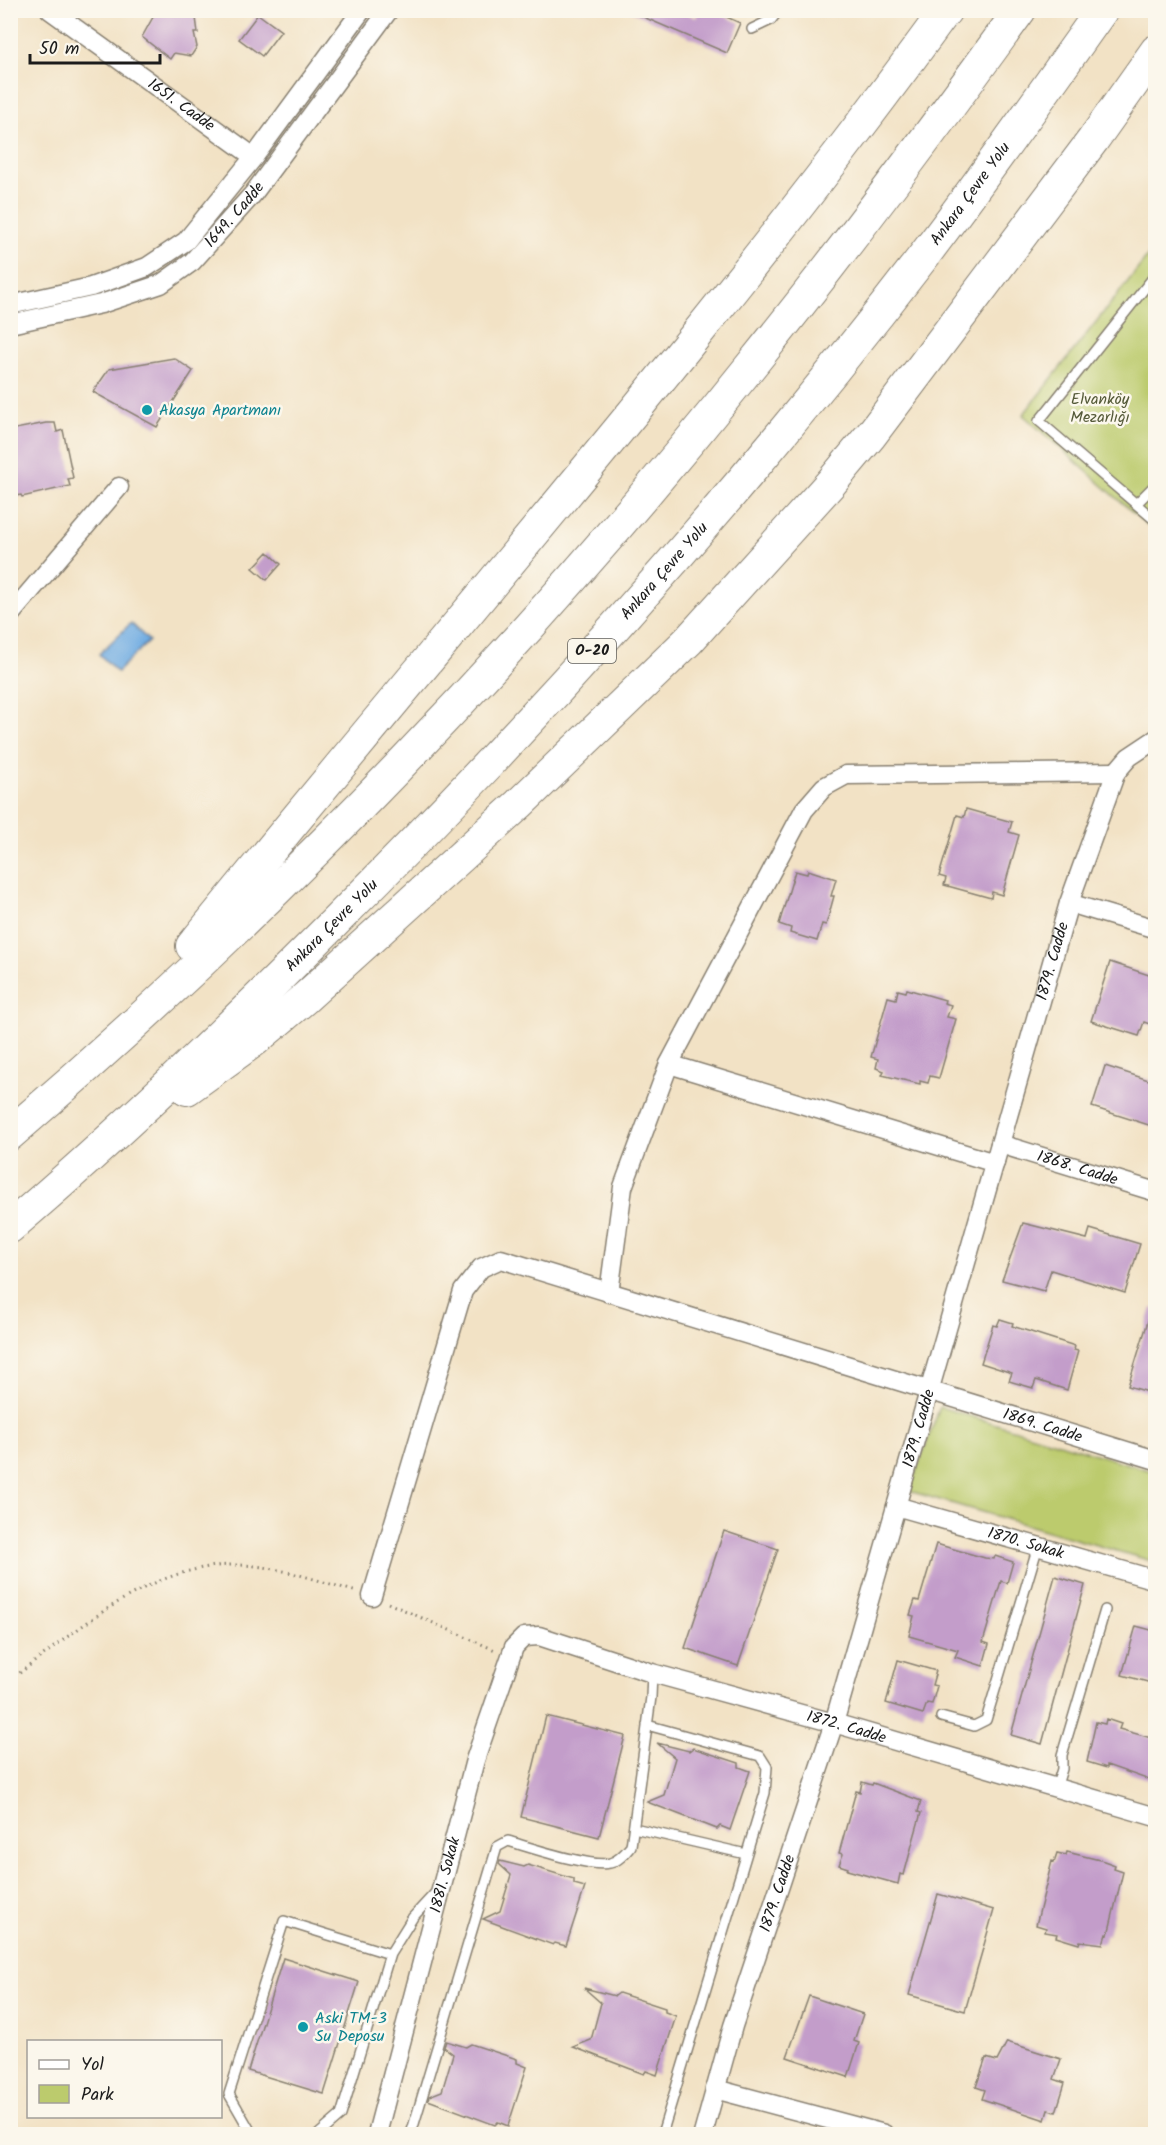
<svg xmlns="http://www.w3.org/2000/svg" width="1166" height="2145" font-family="Kalam,sans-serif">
	<rect width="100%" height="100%" fill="#fbf7ec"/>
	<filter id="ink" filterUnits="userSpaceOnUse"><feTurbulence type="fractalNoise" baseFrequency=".0167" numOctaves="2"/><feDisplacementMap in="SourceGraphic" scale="12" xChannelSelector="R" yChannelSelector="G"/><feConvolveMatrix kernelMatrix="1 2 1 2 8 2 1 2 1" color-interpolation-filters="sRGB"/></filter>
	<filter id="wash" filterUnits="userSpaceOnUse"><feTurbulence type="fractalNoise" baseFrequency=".008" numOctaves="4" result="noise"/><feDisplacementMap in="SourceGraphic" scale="24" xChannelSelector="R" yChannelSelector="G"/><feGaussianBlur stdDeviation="1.35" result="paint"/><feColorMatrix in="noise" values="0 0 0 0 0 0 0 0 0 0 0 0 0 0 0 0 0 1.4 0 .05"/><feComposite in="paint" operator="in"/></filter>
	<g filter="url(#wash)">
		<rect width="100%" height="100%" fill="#f2e2c5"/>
		<path fill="#bccb6d" stroke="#6c7444" stroke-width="1.5" d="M1155,247V532L1023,415Z
			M940,1407L1155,1472V1562L909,1491Z"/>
		<path fill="#70ace2" stroke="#46647f" stroke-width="1.5" d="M131,623L149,641L117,672L99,654Z"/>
		<g id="blocks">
			<path fill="#c39dca" d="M157,10H195L198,33H194L197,47L191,56L174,53L170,59L142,37Z
				M627,10H679L696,18L699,10H711L740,23L727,53Z
				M258,14L281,31L262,56L239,39Z
				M174,358L193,371L157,427L93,392L109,369Z
				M46,423H55L57,432L63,430L73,478L68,479L70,486L22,497L21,495L10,497V430Z
				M268,552L281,564L267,580L253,568Z
				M966,809L1012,822L1009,832L1019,835L1002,895L992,892L991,898L944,885L946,878L939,876L957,815L964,817Z
				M808,870L836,879L831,896H834L826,925L822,924L817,941L790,933L791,928L779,924L795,871L807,874Z
				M1110,962L1155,977V1026L1144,1022L1139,1036L1091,1021Z
				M907,989L945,1000L944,1003L951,1005L947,1017L956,1019L939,1078L930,1076L928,1083L920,1081V1084L882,1075L884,1071L876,1068L878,1059L871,1057L888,997L896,999L898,990L906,992Z
				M1105,1066L1155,1082V1127L1092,1107Z
				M1023,1223L1087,1239L1090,1229L1140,1244L1125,1293L1051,1270L1044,1291L1002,1280Z
				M1152,1308H1155V1394L1128,1386Z
				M1000,1319L1013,1323L1012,1326L1075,1346L1074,1350L1078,1351L1067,1390L1036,1380L1033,1388L1009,1381L1012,1373L981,1363L993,1325L997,1326Z
				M724,1531L778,1549L738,1666L685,1648Z
				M936,1544L985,1558L994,1559L995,1556L1013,1562L1007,1583L1001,1581L983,1642L989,1644L983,1666L955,1657L958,1650L909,1636L914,1616L910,1615L915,1600L919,1601Z
				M1055,1576L1085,1585L1042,1744L1011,1735Z
				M1136,1626L1155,1631V1684L1122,1675Z
				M898,1660L936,1671L932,1685L937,1686L932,1704L927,1703L923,1714L886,1703Z
				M546,1716L625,1736L599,1837L521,1817Z
				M1106,1719L1121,1724L1119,1729L1155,1739V1782L1107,1765V1768L1087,1762L1096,1722L1105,1724Z
				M657,1743L689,1751L693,1748L739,1763V1767L750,1771L730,1830L720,1826L717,1829L647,1802L664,1795L675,1758Z
				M862,1782L872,1785L873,1783L921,1801L918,1812L921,1813L912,1845L904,1875L900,1874L898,1884L847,1870L848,1868L839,1865L843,1854L839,1853L856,1791L860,1792Z
				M1067,1852L1104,1861L1115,1865L1114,1869L1123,1872L1108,1935L1106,1934L1103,1944L1080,1941L1079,1944L1056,1937L1057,1934L1045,1932L1046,1928L1036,1925L1052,1861L1054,1862L1057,1853L1066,1855Z
				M500,1861L524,1867L528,1865L574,1879V1884L585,1887L566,1946L555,1943L553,1945L483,1919L500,1911L511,1875L499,1864Z
				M938,1894L994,1910L965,2011L909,1995Z
				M283,1958L359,1982L324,2094L248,2071Z
				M584,1988L615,1996L619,1993L665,2008V2012L676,2016L657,2075L646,2071L644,2074L573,2047L591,2040L601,2003Z
				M809,1996L863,2014L854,2041L859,2043L848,2077L787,2057Z
				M446,2041L466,2047L471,2044L517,2059V2063L527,2067L508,2126L498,2122L495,2125L428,2100L429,2096L442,2091L453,2054L444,2047Z
				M1007,2042L1061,2059L1054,2079L1065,2083L1056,2112L1048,2110L1045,2120L982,2099L985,2090L976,2087L986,2058L997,2061Z"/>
		</g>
	</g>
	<g filter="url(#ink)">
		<use href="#blocks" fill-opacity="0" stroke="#877f70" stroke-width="1.5"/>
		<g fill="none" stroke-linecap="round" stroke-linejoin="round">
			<g stroke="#877f70" stroke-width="12">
				<path id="lane" d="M752,29L771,20L779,10
					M1156,274L1039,421L1156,521
					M1136,504L1156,484
					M941,1717L974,1726L986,1720L1038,1546
					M647,1725L760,1756L767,1767L765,1793L662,2134
					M1056,1788L1062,1769V1755L1105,1610
					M634,1828L746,1854
					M390,1954L413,1917L437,1891
					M252,2134L229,2094L284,1921L390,1954L341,2115L319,2134
					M411,2134L497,1847L508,1841C529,1847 591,1868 610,1863C619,1861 626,1852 631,1846L651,1697L652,1673"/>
			</g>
			<g stroke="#877f70" stroke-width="21">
				<g id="street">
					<path id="s1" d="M50,10L254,157"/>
					<path d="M10,305L91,287L147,267L186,241L254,157L362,10"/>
					<path id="s2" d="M10,324L101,304L161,284L192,262L253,194L389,10"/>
					<path d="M10,615L119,487"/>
					<path d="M1069,903L1156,929"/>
					<path d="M669,1064L995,1163"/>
					<path id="s3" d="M1000,1144L1156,1192"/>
					<path d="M609,1293L623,1187L669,1064L804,810L824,787L846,775L1116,772"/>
					<path id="s4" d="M896,1506L1156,1580"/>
					<path id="s5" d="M372,1596L463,1291L481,1268L501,1259L1156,1460"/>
					<path d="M715,2089L884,2134"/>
					<path id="s6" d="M377,2134L475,1760L514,1647L524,1637L539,1636L652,1673L834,1723L1156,1817"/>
					<path id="s7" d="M703,2134L733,2026L834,1723L1069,903L1116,772L1129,757L1156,739"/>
				</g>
			</g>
			<g stroke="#877f70" stroke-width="34">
				<g id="highway">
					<path d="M192,946C444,635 710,335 946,10"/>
					<path d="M187,1089L255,1040L305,998L519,804L688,641L830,484L871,435L1093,140L1156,51"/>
					<path d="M10,1134C277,905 530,642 749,368C843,252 932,132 1020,10"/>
					<path id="s8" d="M10,1227C123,1131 230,1027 334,923C544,713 742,492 923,257C985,176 1043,93 1102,10"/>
				</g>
			</g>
			<path stroke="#877f70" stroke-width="3" stroke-dasharray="1.5 4.5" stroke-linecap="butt" d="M388,1603L495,1650
				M10,1680C87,1624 161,1552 263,1567C295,1572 326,1583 357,1592"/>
			<use href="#lane" stroke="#fff" stroke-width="9"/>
			<use href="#street" stroke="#fff" stroke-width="18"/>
			<use href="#highway" stroke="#fff" stroke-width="32"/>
		</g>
	</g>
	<g fill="#0f9aa8" stroke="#fbf7ec" stroke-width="2">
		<circle cx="147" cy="410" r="6"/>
		<circle cx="303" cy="2027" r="6"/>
	</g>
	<g text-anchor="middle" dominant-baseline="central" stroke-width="5" stroke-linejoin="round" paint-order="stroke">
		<rect fill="#fbf7ec" stroke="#5f5e5a" stroke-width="1.5" x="568" y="639" width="48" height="24" rx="4.5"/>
		<g font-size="15" font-weight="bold" fill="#1c1c1c">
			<text x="592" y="651">O-20</text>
		</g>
		<g font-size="16" fill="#1c1c1c" stroke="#fbf7ec">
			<text stroke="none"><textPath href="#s1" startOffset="162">1651. Cadde</textPath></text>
			<text stroke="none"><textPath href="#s8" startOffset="1413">Ankara Çevre Yolu</textPath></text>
			<text stroke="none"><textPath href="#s2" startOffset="258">1649. Cadde</textPath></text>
			<text stroke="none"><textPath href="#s8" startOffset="927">Ankara Çevre Yolu</textPath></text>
			<text stroke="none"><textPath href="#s8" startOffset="441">Ankara Çevre Yolu</textPath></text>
			<text stroke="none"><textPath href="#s7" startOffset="1224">1879. Cadde</textPath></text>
			<text stroke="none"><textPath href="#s3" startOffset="81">1868. Cadde</textPath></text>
			<text stroke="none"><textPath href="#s5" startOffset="936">1869. Cadde</textPath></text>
			<text stroke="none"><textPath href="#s7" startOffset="738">1879. Cadde</textPath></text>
			<text stroke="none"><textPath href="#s4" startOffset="135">1870. Sokak</textPath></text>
			<text stroke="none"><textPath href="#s6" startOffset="856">1872. Cadde</textPath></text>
			<text stroke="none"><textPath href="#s6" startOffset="268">1881. Sokak</textPath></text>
			<text stroke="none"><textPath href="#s7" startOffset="252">1879. Cadde</textPath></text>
		</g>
		<g font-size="16" fill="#545938" stroke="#fbf7ec">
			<text x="1100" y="399">Elvanköy<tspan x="1100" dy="18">Mezarlığı</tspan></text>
		</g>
		<g font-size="16" fill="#0d838f" stroke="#fbf7ec" text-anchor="start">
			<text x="159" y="410">Akasya Apartmanı</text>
			<text x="315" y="2018">Aski TM-3<tspan x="315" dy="18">Su Deposu</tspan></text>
		</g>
	</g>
	<rect width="1166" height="2145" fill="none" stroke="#fbf7ec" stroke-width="36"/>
	<rect x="27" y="2040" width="195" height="78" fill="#fbf7ec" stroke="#a29f99" stroke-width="1.5"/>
	<rect x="39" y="2060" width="30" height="9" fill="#ffffff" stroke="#a29f99" stroke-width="1.5"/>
	<text x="81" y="2070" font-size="18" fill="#1c1c1c">Yol</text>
	<rect x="39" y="2085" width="30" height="18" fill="#bccb6d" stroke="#a29f99" stroke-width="1.5"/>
	<text x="81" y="2100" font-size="18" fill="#1c1c1c">Park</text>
	<path d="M30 54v9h130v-9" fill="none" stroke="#1c1c1c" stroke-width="3"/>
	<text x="39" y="54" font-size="18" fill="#1c1c1c" stroke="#fbf7ec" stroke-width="4.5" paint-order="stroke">50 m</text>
</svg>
